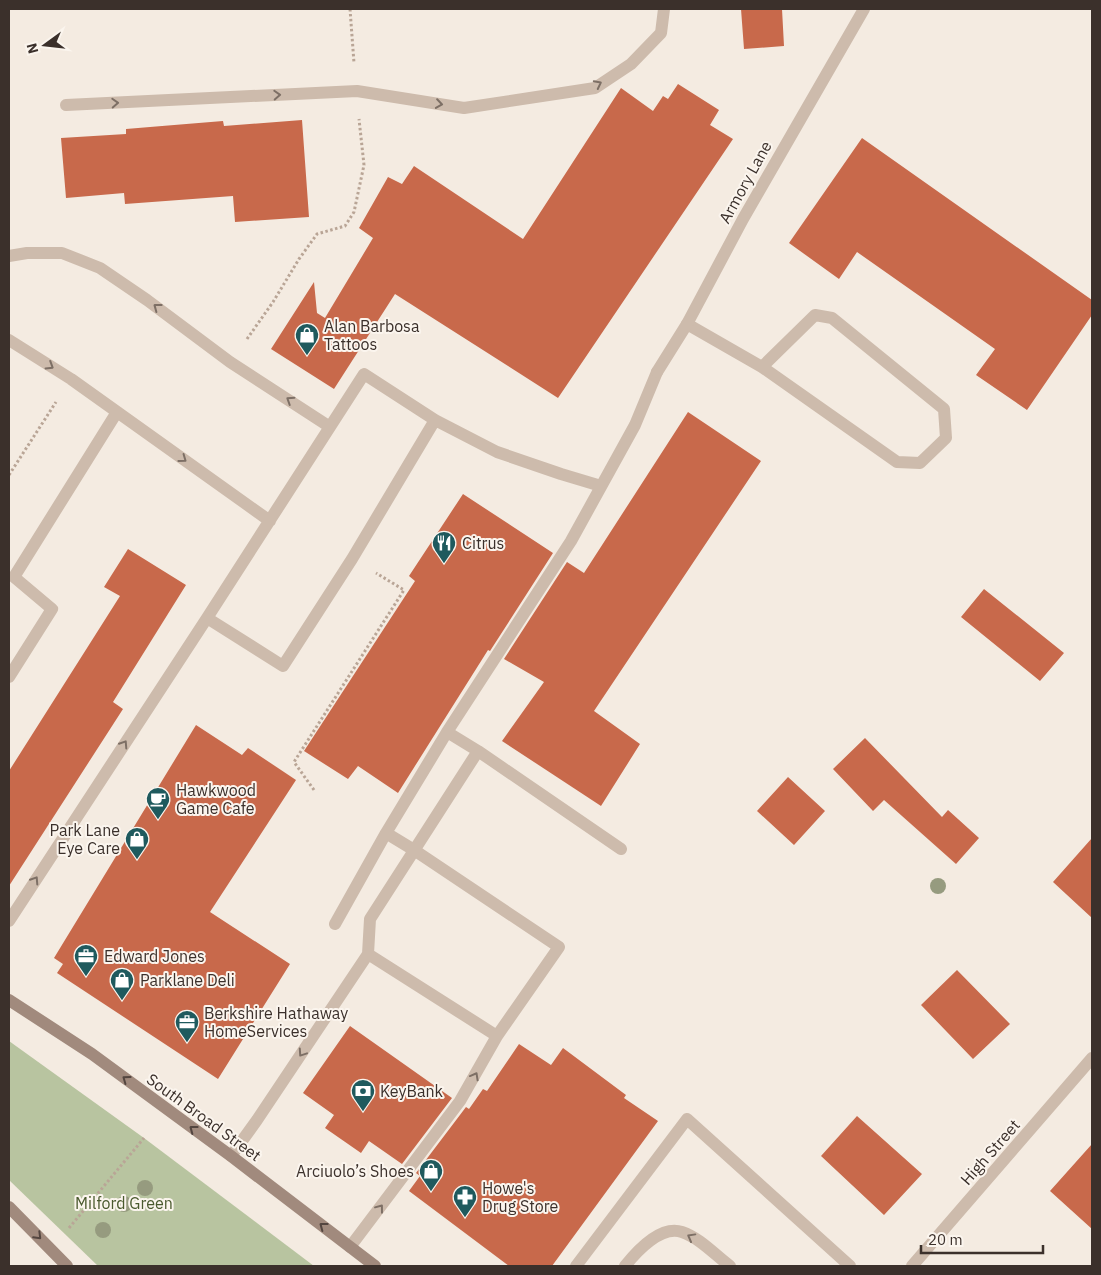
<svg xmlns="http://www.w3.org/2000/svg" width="1101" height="1275" font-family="'IBM Plex Sans',sans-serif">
	<rect width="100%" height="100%" fill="#f4ebe1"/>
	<path fill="#b8c4a0" d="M9,1041L144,1138L314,1266H98L9,1180Z"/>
	<path fill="#c8694b" d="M741,9H782L784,46L744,49Z
		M678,84L719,110L710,125L733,139L558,398L395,294L334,389L271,349L314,282L317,313L325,318L373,238L359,228L388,177L402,184L414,166L523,239L621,88L653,111L663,96L668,99Z
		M302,120L309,217L235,222L233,196L125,204L124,193L66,198L61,138L126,134V129L162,126L223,121L224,126Z
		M862,138L1092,300V315L1027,410L976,375L995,349L857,252L839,279L789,243Z
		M688,412L761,461L594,711L640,744L601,806L502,741L544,682L504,659L567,562L584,573Z
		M463,494L553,553L490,651L488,650L398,793L358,766L348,779L304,751L415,581L409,576Z
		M128,549L186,585L113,702L123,709L9,886V771L120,596L104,587Z
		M984,589L1064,653L1040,681L961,617Z
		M196,725L242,755L248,748L296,780L210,912L290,964L218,1079L57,973L63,964L54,958Z
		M865,738L942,817L948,810L979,838L956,864L884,800L873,811L833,769Z
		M788,777L825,811L794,845L757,811Z
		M1092,838V918L1053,882Z
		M957,970L1010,1024L973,1059L921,1005Z
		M350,1026L452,1098L402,1164L369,1141L361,1153L325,1128L334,1115L303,1093Z
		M519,1044L551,1065L563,1048L626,1095L624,1098L658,1121L552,1266H509L409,1191L420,1176L416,1173L466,1107L469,1109L483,1089L487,1091Z
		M857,1116L922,1174L884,1215L821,1156Z
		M1092,1144V1229L1050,1191Z"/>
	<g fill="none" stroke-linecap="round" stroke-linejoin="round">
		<path stroke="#b9a596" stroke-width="3" stroke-dasharray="2.5 2.5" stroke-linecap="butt" d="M350,9L354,63
			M247,339L273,302L299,259L317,234L345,226L354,212L364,165L359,119
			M9,475L56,402
			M314,790L294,762L404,590L376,573
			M69,1228L144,1138"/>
		<path stroke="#cdbbac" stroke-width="12" d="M66,105L357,91L464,108L595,88L631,64L661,33L664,9
			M9,256L27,253H62L100,268L147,300L230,362L330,427
			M687,324L762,367L897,462L920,463L946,438L944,409L832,318L815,315L762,367
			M9,340L71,379L270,521
			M207,618L283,666L352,559L435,420
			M9,677L52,609L14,577L117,412
			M447,732L478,751
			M9,921L207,618L364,374L435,420L497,452L561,474L601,486
			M335,924L386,833L447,732L571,541L635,425L657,372
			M368,954L497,1036
			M231,1156L257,1120L368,954L370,919L478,751L621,849
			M350,1247L460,1101L497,1036L559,947L414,850L386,833
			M576,1266L687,1119L850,1266
			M625,1266C637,1251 661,1225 682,1232C700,1238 715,1255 730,1266"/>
		<path stroke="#cdbbac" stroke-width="12" d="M657,372L687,324L743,219L864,9
			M912,1266L1092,1058"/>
		<path stroke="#a18a7d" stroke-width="12" d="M9,1000L92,1054L231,1156L375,1266
			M9,1207L67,1266"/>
	</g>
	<g fill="#969b7f">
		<circle cx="938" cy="886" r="8"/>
		<circle cx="145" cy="1188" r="8"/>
		<circle cx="124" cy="1204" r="8"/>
		<circle cx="103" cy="1230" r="8"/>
	</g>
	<defs><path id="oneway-chevron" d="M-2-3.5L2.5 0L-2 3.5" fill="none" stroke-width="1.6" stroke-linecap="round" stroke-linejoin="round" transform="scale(1.25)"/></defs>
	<g stroke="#7d6f65">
		<use href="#oneway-chevron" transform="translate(598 84) rotate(-27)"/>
		<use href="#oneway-chevron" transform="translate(277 95) rotate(-3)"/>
		<use href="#oneway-chevron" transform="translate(115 103) rotate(-3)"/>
		<use href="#oneway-chevron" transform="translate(439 104) rotate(8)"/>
		<use href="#oneway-chevron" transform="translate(157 307) rotate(-143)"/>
		<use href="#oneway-chevron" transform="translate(50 366) rotate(32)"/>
		<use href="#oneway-chevron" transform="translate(290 400) rotate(-147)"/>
		<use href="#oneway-chevron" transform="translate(183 459) rotate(36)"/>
		<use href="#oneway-chevron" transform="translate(124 744) rotate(-57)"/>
		<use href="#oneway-chevron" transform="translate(35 880) rotate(-57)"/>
		<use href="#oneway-chevron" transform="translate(302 1053) rotate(124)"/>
		<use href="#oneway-chevron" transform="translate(475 1076) rotate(-61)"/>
		<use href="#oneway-chevron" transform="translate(380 1208) rotate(-53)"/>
		<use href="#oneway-chevron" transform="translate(691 1237) rotate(-151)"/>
	</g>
	<g stroke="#544640">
		<use href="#oneway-chevron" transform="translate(126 1079) rotate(-144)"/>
		<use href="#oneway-chevron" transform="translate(193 1129) rotate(-143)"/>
		<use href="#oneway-chevron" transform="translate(323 1226) rotate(-143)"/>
		<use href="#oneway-chevron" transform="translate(38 1236) rotate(45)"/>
	</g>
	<defs>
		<g id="shop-pin" transform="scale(1.25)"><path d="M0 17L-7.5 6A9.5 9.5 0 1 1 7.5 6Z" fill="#1f5a5e" stroke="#fbf5ee"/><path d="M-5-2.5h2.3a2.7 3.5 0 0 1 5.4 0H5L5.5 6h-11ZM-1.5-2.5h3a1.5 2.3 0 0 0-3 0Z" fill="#fff"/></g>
		<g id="restaurant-pin" transform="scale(1.25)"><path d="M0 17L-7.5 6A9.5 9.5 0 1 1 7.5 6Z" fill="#1f5a5e" stroke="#fbf5ee"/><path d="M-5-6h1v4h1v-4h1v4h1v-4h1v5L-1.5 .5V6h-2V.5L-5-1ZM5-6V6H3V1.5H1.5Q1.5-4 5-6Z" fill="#fff"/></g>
		<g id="cafe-pin" transform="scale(1.25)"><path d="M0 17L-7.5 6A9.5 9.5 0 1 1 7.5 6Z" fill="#1f5a5e" stroke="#fbf5ee"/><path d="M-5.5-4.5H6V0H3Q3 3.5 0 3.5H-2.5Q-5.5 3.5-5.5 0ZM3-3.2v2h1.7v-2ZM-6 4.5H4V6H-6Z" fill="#fff"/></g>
		<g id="office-pin" transform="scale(1.25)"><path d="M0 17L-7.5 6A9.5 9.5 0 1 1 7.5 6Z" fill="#1f5a5e" stroke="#fbf5ee"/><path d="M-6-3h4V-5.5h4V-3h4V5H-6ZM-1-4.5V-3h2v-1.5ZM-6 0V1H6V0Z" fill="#fff"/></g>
		<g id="bank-pin" transform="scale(1.25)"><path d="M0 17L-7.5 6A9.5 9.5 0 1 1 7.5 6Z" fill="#1f5a5e" stroke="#fbf5ee"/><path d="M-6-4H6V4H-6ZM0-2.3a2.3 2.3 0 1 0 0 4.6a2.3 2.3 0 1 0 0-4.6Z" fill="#fff"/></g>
		<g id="pharmacy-pin" transform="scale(1.25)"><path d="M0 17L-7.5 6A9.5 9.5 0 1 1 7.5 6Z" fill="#1f5a5e" stroke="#fbf5ee"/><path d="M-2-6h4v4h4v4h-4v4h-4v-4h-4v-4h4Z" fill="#fff"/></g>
	</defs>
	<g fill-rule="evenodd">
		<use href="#shop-pin" x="307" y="335"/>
		<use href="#restaurant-pin" x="444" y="543"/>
		<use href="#cafe-pin" x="158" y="799"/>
		<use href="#shop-pin" x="137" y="839"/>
		<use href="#office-pin" x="86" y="956"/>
		<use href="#shop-pin" x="122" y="980"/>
		<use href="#office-pin" x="187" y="1022"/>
		<use href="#bank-pin" x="363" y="1091"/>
		<use href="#shop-pin" x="431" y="1171"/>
		<use href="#pharmacy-pin" x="465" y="1197"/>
	</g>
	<g text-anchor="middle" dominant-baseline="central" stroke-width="4" stroke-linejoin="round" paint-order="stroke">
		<g font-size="16" fill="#3b302b" stroke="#fbf5ee">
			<text transform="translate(745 182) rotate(-61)">Armory Lane</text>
			<text transform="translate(204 1117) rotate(36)">South Broad Street</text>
			<text transform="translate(990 1152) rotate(-49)">High Street</text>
		</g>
		<g font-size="16" fill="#3b302b" stroke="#fbf5ee" text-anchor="start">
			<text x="324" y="326">Alan Barbosa<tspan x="324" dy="18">Tattoos</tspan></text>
			<text x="462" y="543">Citrus</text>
			<text x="176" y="790">Hawkwood<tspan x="176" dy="18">Game Cafe</tspan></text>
			<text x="120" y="830" text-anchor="end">Park Lane<tspan x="120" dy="18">Eye Care</tspan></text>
			<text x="104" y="956">Edward Jones</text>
			<text x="140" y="980">Parklane Deli</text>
			<text x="204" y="1013">Berkshire Hathaway<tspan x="204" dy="18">HomeServices</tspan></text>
			<text x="380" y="1091">KeyBank</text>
			<text x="414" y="1171" text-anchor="end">Arciuolo’s Shoes</text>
			<text x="482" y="1188">Howe's<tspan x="482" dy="18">Drug Store</tspan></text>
		</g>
		<g font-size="16" fill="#4a5a2e" stroke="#fbf5ee">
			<text x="124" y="1203">Milford Green</text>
		</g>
	</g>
	<rect width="1101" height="1275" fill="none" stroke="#3b302b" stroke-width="20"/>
	<g transform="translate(45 45) rotate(255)" stroke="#fbf5ee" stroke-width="4" paint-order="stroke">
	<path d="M0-4L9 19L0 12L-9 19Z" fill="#3b302b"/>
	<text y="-8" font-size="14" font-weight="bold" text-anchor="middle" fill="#3b302b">N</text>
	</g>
	<path d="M921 1245v8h122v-8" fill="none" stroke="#3b302b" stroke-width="2.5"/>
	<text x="928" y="1245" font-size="15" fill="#3b302b" stroke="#fbf5ee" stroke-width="4" paint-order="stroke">20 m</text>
</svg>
